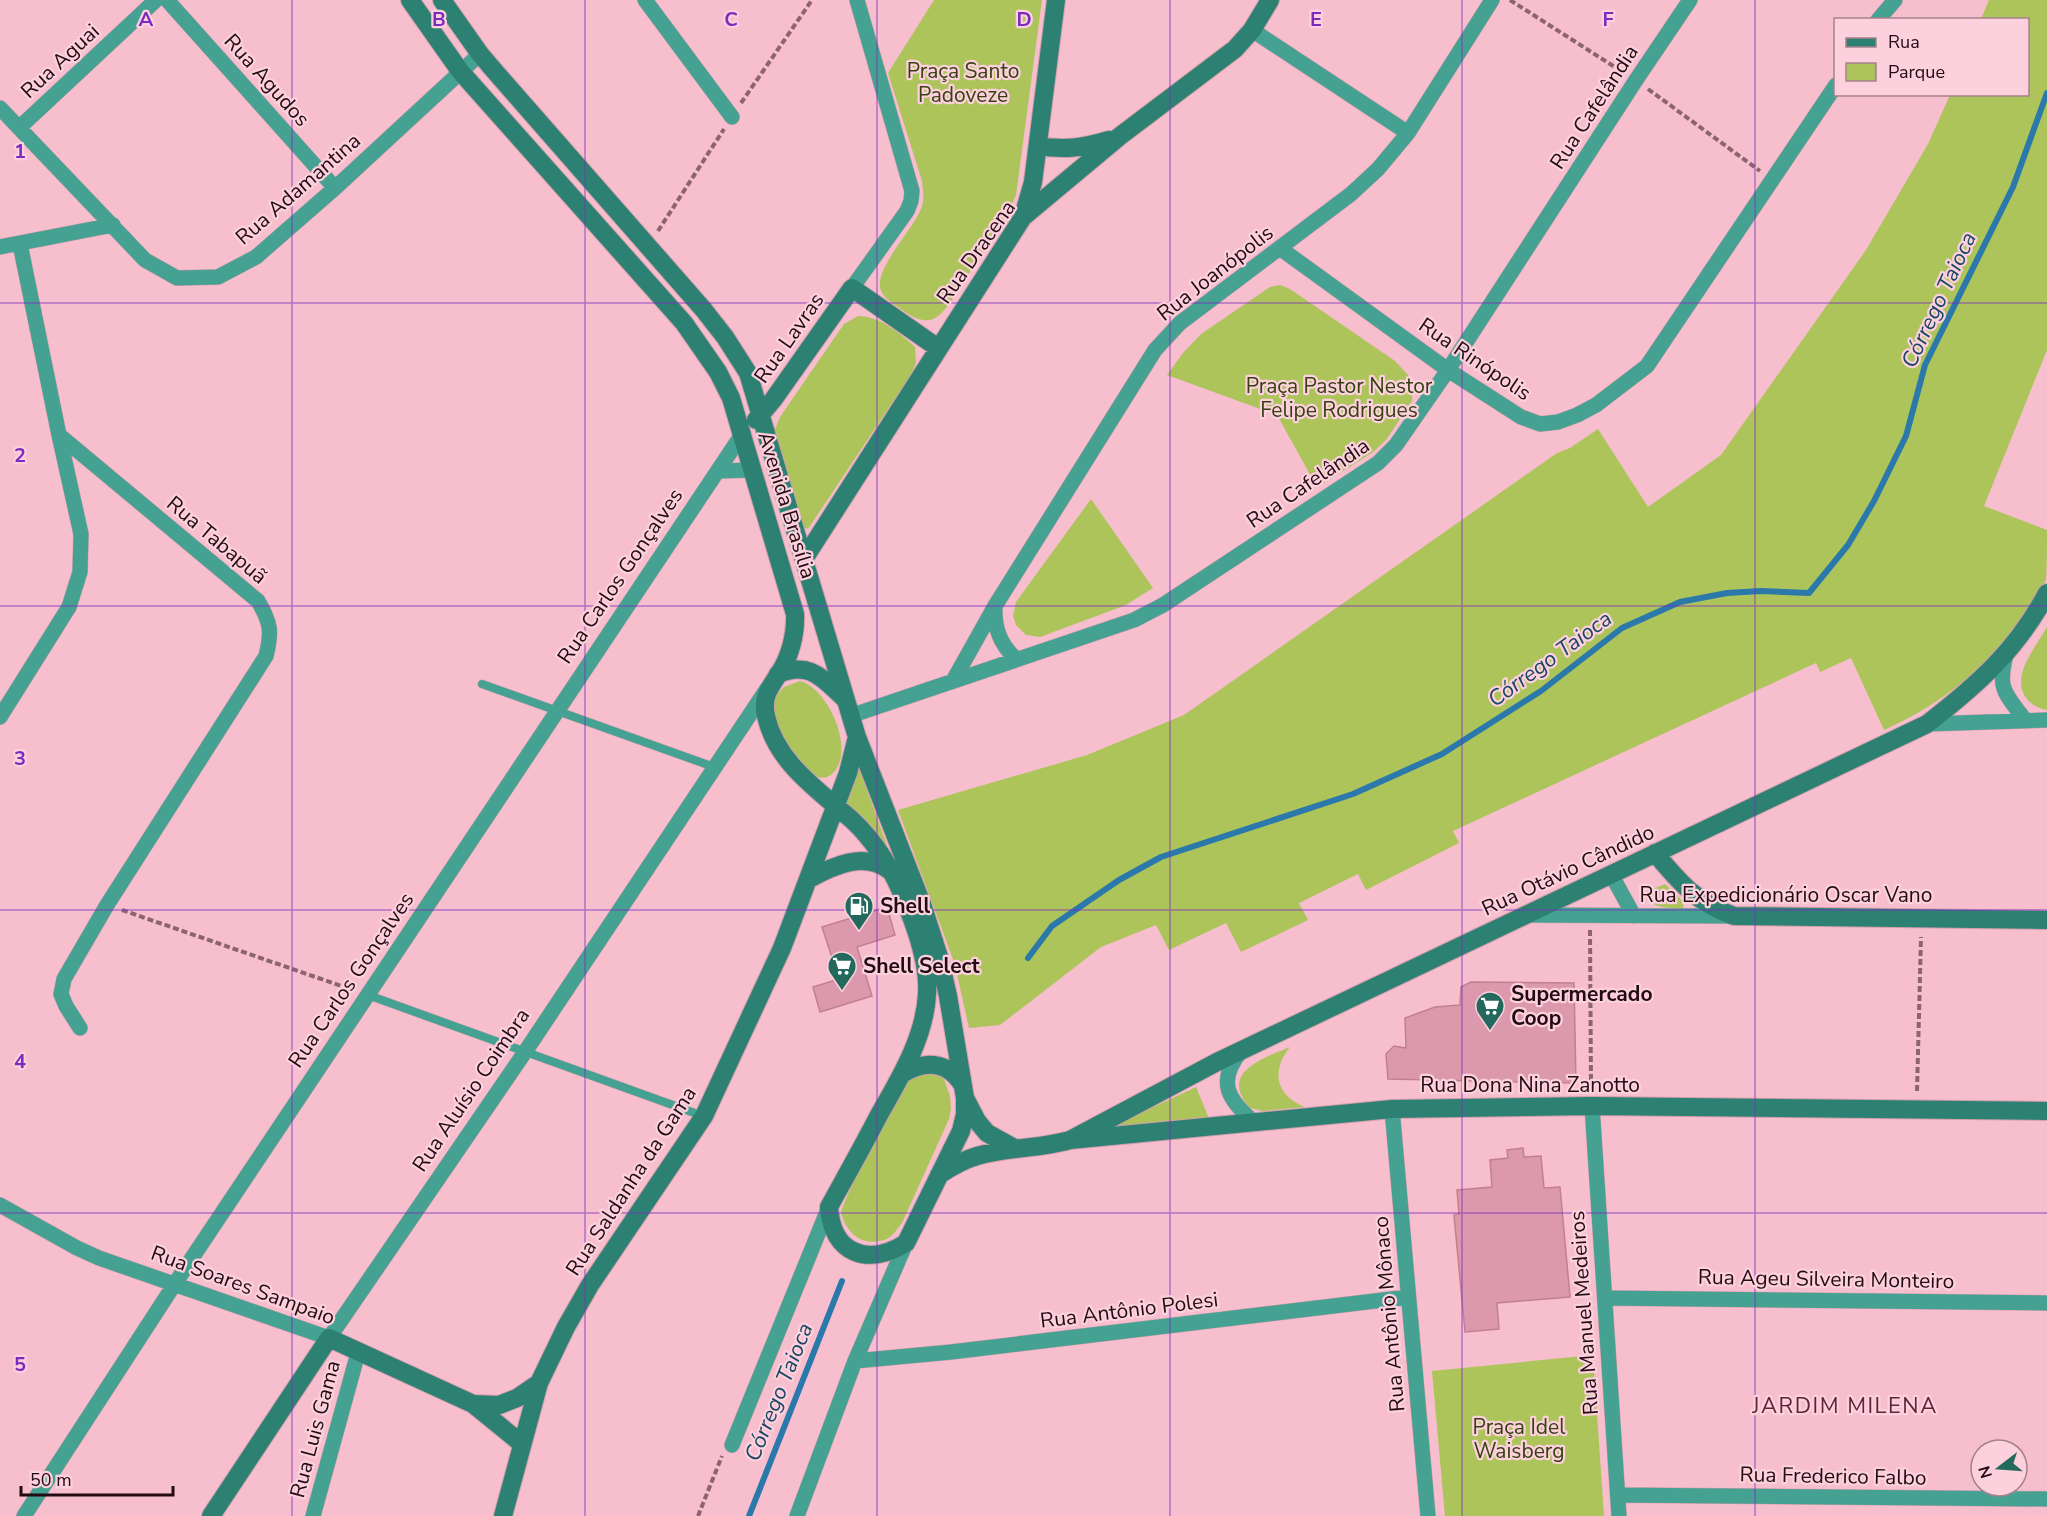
<svg xmlns="http://www.w3.org/2000/svg" width="2047" height="1516" font-family="'Nunito Sans',sans-serif">
	<rect width="100%" height="100%" fill="#f7bece"/>
	<path fill="#acc45a" d="M934,0H1042L1016,195L1007,215L949,304C942,313 935,322 923,320C914,319 905,312 898,307C891,303 881,295 880,287C877,266 913,229 921,209C925,200 923,190 922,181L888,73Z
		M1989,0H2047V350L1984,506L2047,530C2047,544 2047,569 2046,580C2041,593 2031,604 2024,615C1988,667 1942,704 1884,730L1851,658L1820,672L1816,663L1453,831L1459,843L1366,890L1358,874L1299,903L1308,920L1241,952L1226,923L1169,950L1156,925L1101,947L1000,1025L969,1028L955,965L898,810L1087,755L1184,715L1557,453L1570,448L1598,429L1648,507L1721,455L1866,250L1928,144L1950,95L2028,94V20L1981,19Z
		M1280,285L1290,289L1395,361L1409,376L1413,386L1412,401L1386,440L1372,453L1317,487L1277,415L1167,375L1183,353L1201,334L1270,287Z
		M858,316C879,316 900,333 915,347L916,363L912,373L808,529L803,527L775,429L780,417L844,324Z
		M1091,499L1153,588L1126,605L1040,637L1026,635L1016,625L1013,616L1016,602Z
		M2047,627V710C2039,709 2032,705 2027,699C2009,677 2036,647 2047,627Z
		M800,681C828,688 856,750 833,773C815,791 793,754 786,742C782,736 776,729 774,722C772,715 773,707 772,699L784,687Z
		M858,769L860,771L889,851L847,805V799Z
		M1665,884L1684,902L1683,908C1668,908 1650,909 1643,893Z
		M1290,1047C1271,1071 1275,1095 1305,1107L1263,1111L1250,1108C1218,1072 1264,1058 1290,1047Z
		M916,1073L940,1074L944,1079L950,1096L951,1108L949,1119L902,1223C897,1229 892,1238 884,1240C862,1247 846,1233 841,1212C851,1185 896,1088 916,1073Z
		M1196,1087L1210,1121L1111,1127Z
		M1593,1355L1604,1516H1445L1432,1371Z"/>
	<g fill="none" stroke-linecap="round" stroke-linejoin="round">
		<path stroke="#2b78ab" stroke-width="6" d="M1028,958L1052,926L1119,880L1161,857L1353,794L1442,754L1541,691L1622,628L1680,602L1727,593L1761,591L1809,593L1848,545L1874,501L1906,436L1925,365L2013,187L2047,93
			M749,1516L842,1281"/>
	</g>
	<path fill="#dc98ac" stroke="#c27f93" stroke-width="1.5" d="M887,907L895,935L857,947L872,996L820,1012L813,987L839,979L822,927Z
		M1471,982L1574,983L1576,1083L1388,1079L1386,1054L1394,1046L1406,1048L1405,1018L1435,1007L1460,1005L1461,987Z
		M1523,1148L1524,1157L1541,1156L1544,1188L1560,1187L1570,1297L1497,1303L1499,1329L1465,1332L1454,1215L1459,1214L1457,1190L1492,1187L1490,1160L1508,1158L1507,1150Z"/>
	<g fill="none" stroke-linecap="round" stroke-linejoin="round">
		<g stroke="#d19eac" stroke-width="9">
			<path id="lane" d="M482,684L714,767
				M368,995L703,1116"/>
		</g>
		<g stroke="#d19eac" stroke-width="16">
			<path id="street" d="M167,0L335,188
				M645,0L732,117
				M1878,20L1895,0
				M1252,30L1408,133
				M0,108L145,260L177,278L218,277L256,257L335,188L480,54
				M20,127L156,0
				M20,244L59,435L258,601C271,623 272,632 266,656L107,905L64,979L61,994L66,1006L80,1028
				M0,247L113,225
				M1281,249L1448,370L1521,417L1540,424L1558,422L1577,415L1596,405L1647,366L1836,85
				M852,288L907,211L911,201L912,191L857,0
				M718,471L753,470
				M995,606C994,628 1000,644 1016,659
				M2006,655C1997,689 2005,693 2025,720
				M953,681L995,606L1155,350L1180,323L1351,194L1378,169L1408,133L1492,0
				M850,716L1134,620L1163,605L1378,463L1396,445L1448,370L1636,80L1690,0
				M0,717L69,607L80,572L81,534L59,435
				M1927,724L2047,720
				M1611,874L1634,916
				M1527,915L1731,916
				M1241,1051C1216,1082 1228,1100 1255,1123
				M1592,1106L1619,1516
				M1392,1109L1428,1516
				M0,1205L77,1248L99,1258L329,1338L525,1052L767,689
				M1605,1298L2047,1303
				M855,1361L951,1352L1408,1297
				M732,1445L829,1207
				M1618,1495L2047,1499
				M24,1516L174,1285L743,433
				M313,1516L358,1353
				M797,1516L855,1361L906,1243"/>
		</g>
		<g stroke="#d19eac" stroke-width="20">
			<path id="secondary" d="M410,0L460,71L684,323L718,372L731,398L795,614C796,634 790,658 778,675C769,689 762,697 766,716C776,762 818,790 851,819C876,842 895,874 907,906C918,933 929,965 927,994C925,1037 900,1078 879,1115C863,1146 846,1176 829,1207C832,1254 868,1267 906,1243L961,1131L965,1114V1098
				M442,0L480,54L498,75L703,309L725,337L748,373L857,737L922,904L939,957L948,996L965,1098L977,1121L987,1133L1016,1149
				M1038,146C1066,150 1082,148 1109,140
				M1023,217L1033,182L1056,0
				M756,420L773,400L852,288L938,348
				M804,559L1023,217L1120,136L1235,49L1252,30L1270,0
				M778,674C810,661 822,678 844,698
				M1655,853C1680,883 1697,903 1734,916L2047,920
				M809,879C833,866 864,851 889,870
				M902,1074C925,1060 947,1061 962,1084
				M1070,1140L1217,1062L1927,724C1977,685 2017,650 2047,593
				M939,1175C951,1167 963,1160 977,1156C1007,1147 1039,1149 1070,1140L1392,1109L1592,1106L2047,1111
				M473,1404L499,1405L517,1398L539,1383
				M211,1516L329,1338L473,1404L522,1444
				M503,1516L539,1383L566,1327L590,1285L704,1116L782,948L848,773L857,737"/>
		</g>
		<path stroke="#8c6470" stroke-width="4" stroke-dasharray="6 3" stroke-linecap="butt" d="M1510,0L1621,71
			M1648,89L1760,171
			M741,103L812,0
			M658,231L724,129
			M122,910L353,990
			M1590,930L1591,1087
			M1917,1091L1921,937
			M698,1516L722,1456"/>
		<use href="#lane" stroke="#45a292" stroke-width="8"/>
		<use href="#street" stroke="#45a292" stroke-width="15"/>
		<use href="#secondary" stroke="#2c8173" stroke-width="18"/>
	</g>
	<path fill="none" stroke="#7b2cbf" stroke-width="1.5" stroke-opacity="0.55" d="M292,0V1516M585,0V1516M877,0V1516M1170,0V1516M1462,0V1516M1755,0V1516M0,303H2047M0,606H2047M0,910H2047M0,1213H2047"/>
	<defs>
		<g id="fuel-pin" transform="scale(1.5)"><path d="M0 17L-7.5 6A9.5 9.5 0 1 1 7.5 6Z" fill="#23695e" stroke="#fcd0dc"/><path d="M-5.5-6h7V0h2V4h1.3V-2.5L3-4.5l.8-.8L6-3V5H2.5V1h-1V6h-7ZM-4.2-4.7v3.2H.2V-4.7Z" fill="#fff"/></g>
		<g id="supermarket-pin" transform="scale(1.5)"><path d="M0 17L-7.5 6A9.5 9.5 0 1 1 7.5 6Z" fill="#23695e" stroke="#fcd0dc"/><path d="M-6-5.5h2.5l.6 2H6L4.5 2H-2.5L-4.4-4H-6ZM-1.5 3.2a1.3 1.3 0 1 0 .1 0ZM3 3.2a1.3 1.3 0 1 0 .1 0Z" fill="#fff"/></g>
	</defs>
	<g fill-rule="evenodd">
		<use href="#fuel-pin" x="859" y="906"/>
		<use href="#supermarket-pin" x="842" y="966"/>
		<use href="#supermarket-pin" x="1490" y="1006"/>
	</g>
	<g text-anchor="middle" dominant-baseline="central" stroke-width="4.5" stroke-linejoin="round" paint-order="stroke">
		<g font-size="21" fill="#230b13" stroke="#fcd0dc">
			<text transform="translate(60 61) rotate(-43)">Rua Aguai</text>
			<text transform="translate(267 80) rotate(48)">Rua Agudos</text>
			<text transform="translate(1594 107) rotate(-57)">Rua Cafelândia</text>
			<text transform="translate(298 189) rotate(-41)">Rua Adamantina</text>
			<text transform="translate(976 252) rotate(-55)">Rua Dracena</text>
			<text transform="translate(1215 273) rotate(-38)">Rua Joanópolis</text>
			<text transform="translate(789 338) rotate(-55)">Rua Lavras</text>
			<text transform="translate(1475 359) rotate(34)">Rua Rinópolis</text>
			<text transform="translate(1308 483) rotate(-34)">Rua Cafelândia</text>
			<text transform="translate(787 505) rotate(73)">Avenida Brasília</text>
			<text transform="translate(217 540) rotate(40)">Rua Tabapuã</text>
			<text transform="translate(620 576) rotate(-56)">Rua Carlos Gonçalves</text>
			<text transform="translate(1568 870) rotate(-25)">Rua Otávio Cândido</text>
			<text x="1786" y="895">Rua Expedicionário Oscar Vano</text>
			<text transform="translate(351 980) rotate(-56)">Rua Carlos Gonçalves</text>
			<text x="1530" y="1085">Rua Dona Nina Zanotto</text>
			<text transform="translate(471 1090) rotate(-56)">Rua Aluísio Coimbra</text>
			<text transform="translate(631 1181) rotate(-57)">Rua Saldanha da Gama</text>
			<text transform="translate(1826 1279) rotate(1)">Rua Ageu Silveira Monteiro</text>
			<text transform="translate(243 1285) rotate(20)">Rua Soares Sampaio</text>
			<text transform="translate(1129 1310) rotate(-7)">Rua Antônio Polesi</text>
			<text transform="translate(1584 1313) rotate(-94)">Rua Manuel Medeiros</text>
			<text transform="translate(1389 1314) rotate(-95)">Rua Antônio Mônaco</text>
			<text transform="translate(315 1429) rotate(-75)">Rua Luis Gama</text>
			<text transform="translate(1833 1476) rotate(1)">Rua Frederico Falbo</text>
		</g>
		<g font-size="21" fill="#364011" stroke="#fcd0dc">
			<text x="963" y="71">Praça Santo<tspan x="963" dy="24">Padoveze</tspan></text>
			<text x="1339" y="386">Praça Pastor Nestor<tspan x="1339" dy="24">Felipe Rodrigues</tspan></text>
			<text x="1519" y="1427">Praça Idel<tspan x="1519" dy="24">Waisberg</tspan></text>
		</g>
		<g font-size="21" font-weight="bold" fill="#230b13" stroke="#fcd0dc" text-anchor="start">
			<text x="880" y="906">Shell</text>
			<text x="863" y="966">Shell Select</text>
			<text x="1511" y="994">Supermercado<tspan x="1511" dy="24">Coop</tspan></text>
		</g>
		<g font-size="22" font-style="italic" fill="#194663" stroke="#fcd0dc">
			<text transform="translate(1939 300) rotate(-65)">Córrego Taioca</text>
			<text transform="translate(1550 659) rotate(-36)">Córrego Taioca</text>
			<text transform="translate(779 1392) rotate(-68)">Córrego Taioca</text>
		</g>
		<g font-size="22" letter-spacing="1.5" fill="#5e253a" stroke="#fcd0dc">
			<text x="1845" y="1406">JARDIM MILENA</text>
		</g>
	</g>
	<g font-size="20" text-anchor="middle" font-weight="bold" fill="#7b2cbf" stroke="#fcd0dc" stroke-width="4.5" stroke-linejoin="round" paint-order="stroke">
		<text x="146" y="26">A</text>
		<text x="439" y="26">B</text>
		<text x="731" y="26">C</text>
		<text x="1024" y="26">D</text>
		<text x="1316" y="26">E</text>
		<text x="1608" y="26">F</text>
		<text x="20" y="158">1</text>
		<text x="20" y="462">2</text>
		<text x="20" y="765">3</text>
		<text x="20" y="1068">4</text>
		<text x="20" y="1371">5</text>
	</g>
	<rect x="1834" y="18" width="195" height="78" fill="#fcd0dc" stroke="#a5818c" stroke-width="1.5"/>
	<rect x="1846" y="38" width="30" height="9" fill="#2c8173" stroke="#a5818c" stroke-width="1.5"/>
	<text x="1888" y="48" font-size="18" fill="#230b13">Rua</text>
	<rect x="1846" y="63" width="30" height="18" fill="#acc45a" stroke="#a5818c" stroke-width="1.5"/>
	<text x="1888" y="78" font-size="18" fill="#230b13">Parque</text>
	<g transform="translate(1999 1468) rotate(253)"><circle r="28" fill="#fcd0dc" stroke="#a5818c" stroke-width="1.5"/>
	<path d="M0-4.5L10 22L0 15L-10 22Z" fill="#23695e"/>
	<text y="-9" font-size="16" font-weight="bold" text-anchor="middle" fill="#230b13">N</text>
	</g>
	<path d="M21 1486v9h152v-9" fill="none" stroke="#230b13" stroke-width="3"/>
	<text x="30" y="1486" font-size="18" fill="#230b13" stroke="#fcd0dc" stroke-width="4.5" paint-order="stroke">50 m</text>
</svg>
